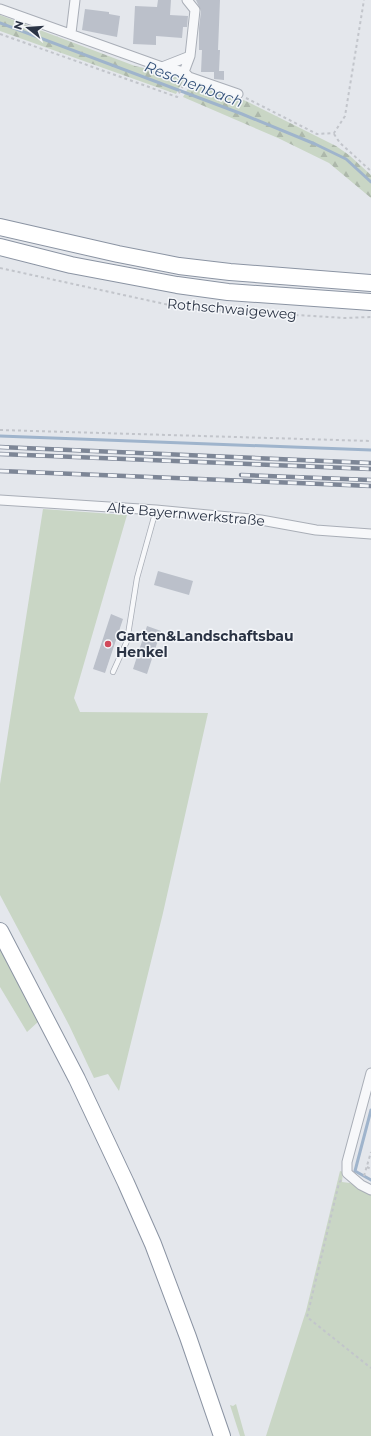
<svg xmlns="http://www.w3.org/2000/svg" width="371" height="1436" font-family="Montserrat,sans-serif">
	<defs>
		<pattern id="forest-firs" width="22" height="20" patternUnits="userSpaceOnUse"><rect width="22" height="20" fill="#c9d6c5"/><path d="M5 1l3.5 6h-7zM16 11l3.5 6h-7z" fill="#adb8ab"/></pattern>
	</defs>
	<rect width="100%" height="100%" fill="#e4e7ec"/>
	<path fill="#c9d6c5" d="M43,509L127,515L74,698L80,712L208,713L163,913L119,1091L108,1074L94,1078L69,1025L0,895V784Z
		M0,948L39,1021L27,1032L0,987Z
		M340,1171L343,1172L342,1182L350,1183L371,1194V1436H266L306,1311Z
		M236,1404L245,1436H240L230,1405L233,1406Z"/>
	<path fill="url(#forest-firs)" d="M0,15L135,66L185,77L176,94L0,31Z
		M193,80L246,101L336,146L349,155L371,175V198L329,163L278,138L183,97Z"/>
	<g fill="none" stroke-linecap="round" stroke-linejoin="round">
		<path stroke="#9fb4cc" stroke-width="3" d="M0,23L242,114L315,144L346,159L371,182
			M0,436L371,450
			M371,1110L355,1171L371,1180"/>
	</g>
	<path fill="#bbc0ca" d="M158,0H171L170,15L188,16L187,27H183L182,38L156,36V45L133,44L135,6L157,7Z
		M196,0H220L218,50H220L219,71H224V80L214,79V72H201L202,50H199V28L201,11Z
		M85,9L109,12V14L120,16L117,37L82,30Z
		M158,571L193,581L189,595L154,585Z
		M111,614L123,619L105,673L93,669Z
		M147,626L161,631L147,674L133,669Z"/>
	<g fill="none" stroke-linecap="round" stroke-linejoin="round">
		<g stroke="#a9aeb7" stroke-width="6">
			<path id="lane" d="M113,672L127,641L137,578L156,510"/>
		</g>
		<g stroke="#a9aeb7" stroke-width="11">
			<path id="street" d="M0,9L162,67L184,72L189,77L238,94
				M71,33L75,0
				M162,67L190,56
				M184,72L190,56L195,10L187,0
				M0,500L156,510L261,520L316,530L371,534
				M371,1073L347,1162V1173L361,1185L371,1190"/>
		</g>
		<g stroke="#8b94a3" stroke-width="18">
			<path id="highway" d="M0,227L118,254L179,266L230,272L371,283
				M0,247L71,265L177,285L228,292L371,302
				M0,931L77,1079L126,1183L153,1244L188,1337L222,1436"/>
		</g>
		<path stroke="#c2c5cb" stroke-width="2" stroke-dasharray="3 3" stroke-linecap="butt" d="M0,34L177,97L184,84
			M246,98L317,134L334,133L345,116L364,0
			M334,134L340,143L371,171
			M0,268L183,308L345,318L371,317
			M0,430L371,441
			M367,1167L371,1169
			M364,1176L371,1152
			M341,1180L339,1183L307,1317L371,1368"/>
		<use href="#lane" stroke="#f7f8fa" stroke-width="4.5"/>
		<use href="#street" stroke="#f7f8fa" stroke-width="9"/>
		<use href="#highway" stroke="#fff" stroke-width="16"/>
		<g stroke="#7d8696" stroke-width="4.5">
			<path id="rail" d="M0,447L371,463
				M0,454L371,469
				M0,471L371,486
				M241,475L371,480"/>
		</g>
		<use href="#rail" stroke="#f4f6f9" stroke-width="3" stroke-dasharray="9" stroke-linecap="butt"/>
	</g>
	<circle fill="#d1495b" stroke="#f4f6f9" stroke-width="1.5" cx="108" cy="644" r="4"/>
	<g text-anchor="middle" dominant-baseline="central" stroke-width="3" stroke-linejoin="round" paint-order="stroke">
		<g font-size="14" fill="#2b3445" stroke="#f4f6f9">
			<text transform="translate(232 309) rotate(5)">Rothschwaigeweg</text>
			<text transform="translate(186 514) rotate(5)">Alte Bayernwerkstraße</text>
		</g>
		<g font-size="14" font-weight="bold" fill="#2b3445" stroke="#f4f6f9" text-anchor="start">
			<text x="116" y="636">Garten&amp;Landschaftsbau<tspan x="116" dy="16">Henkel</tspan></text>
		</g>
		<g font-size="15" font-style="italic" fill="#34527a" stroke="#f4f6f9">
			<text transform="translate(194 84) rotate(21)">Reschenbach</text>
		</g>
	</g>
	<g transform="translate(28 28) rotate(287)" stroke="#f4f6f9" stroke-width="3" paint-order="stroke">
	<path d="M0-3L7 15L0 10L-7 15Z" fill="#2b3445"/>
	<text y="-6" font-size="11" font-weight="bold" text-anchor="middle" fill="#2b3445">N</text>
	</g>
</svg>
